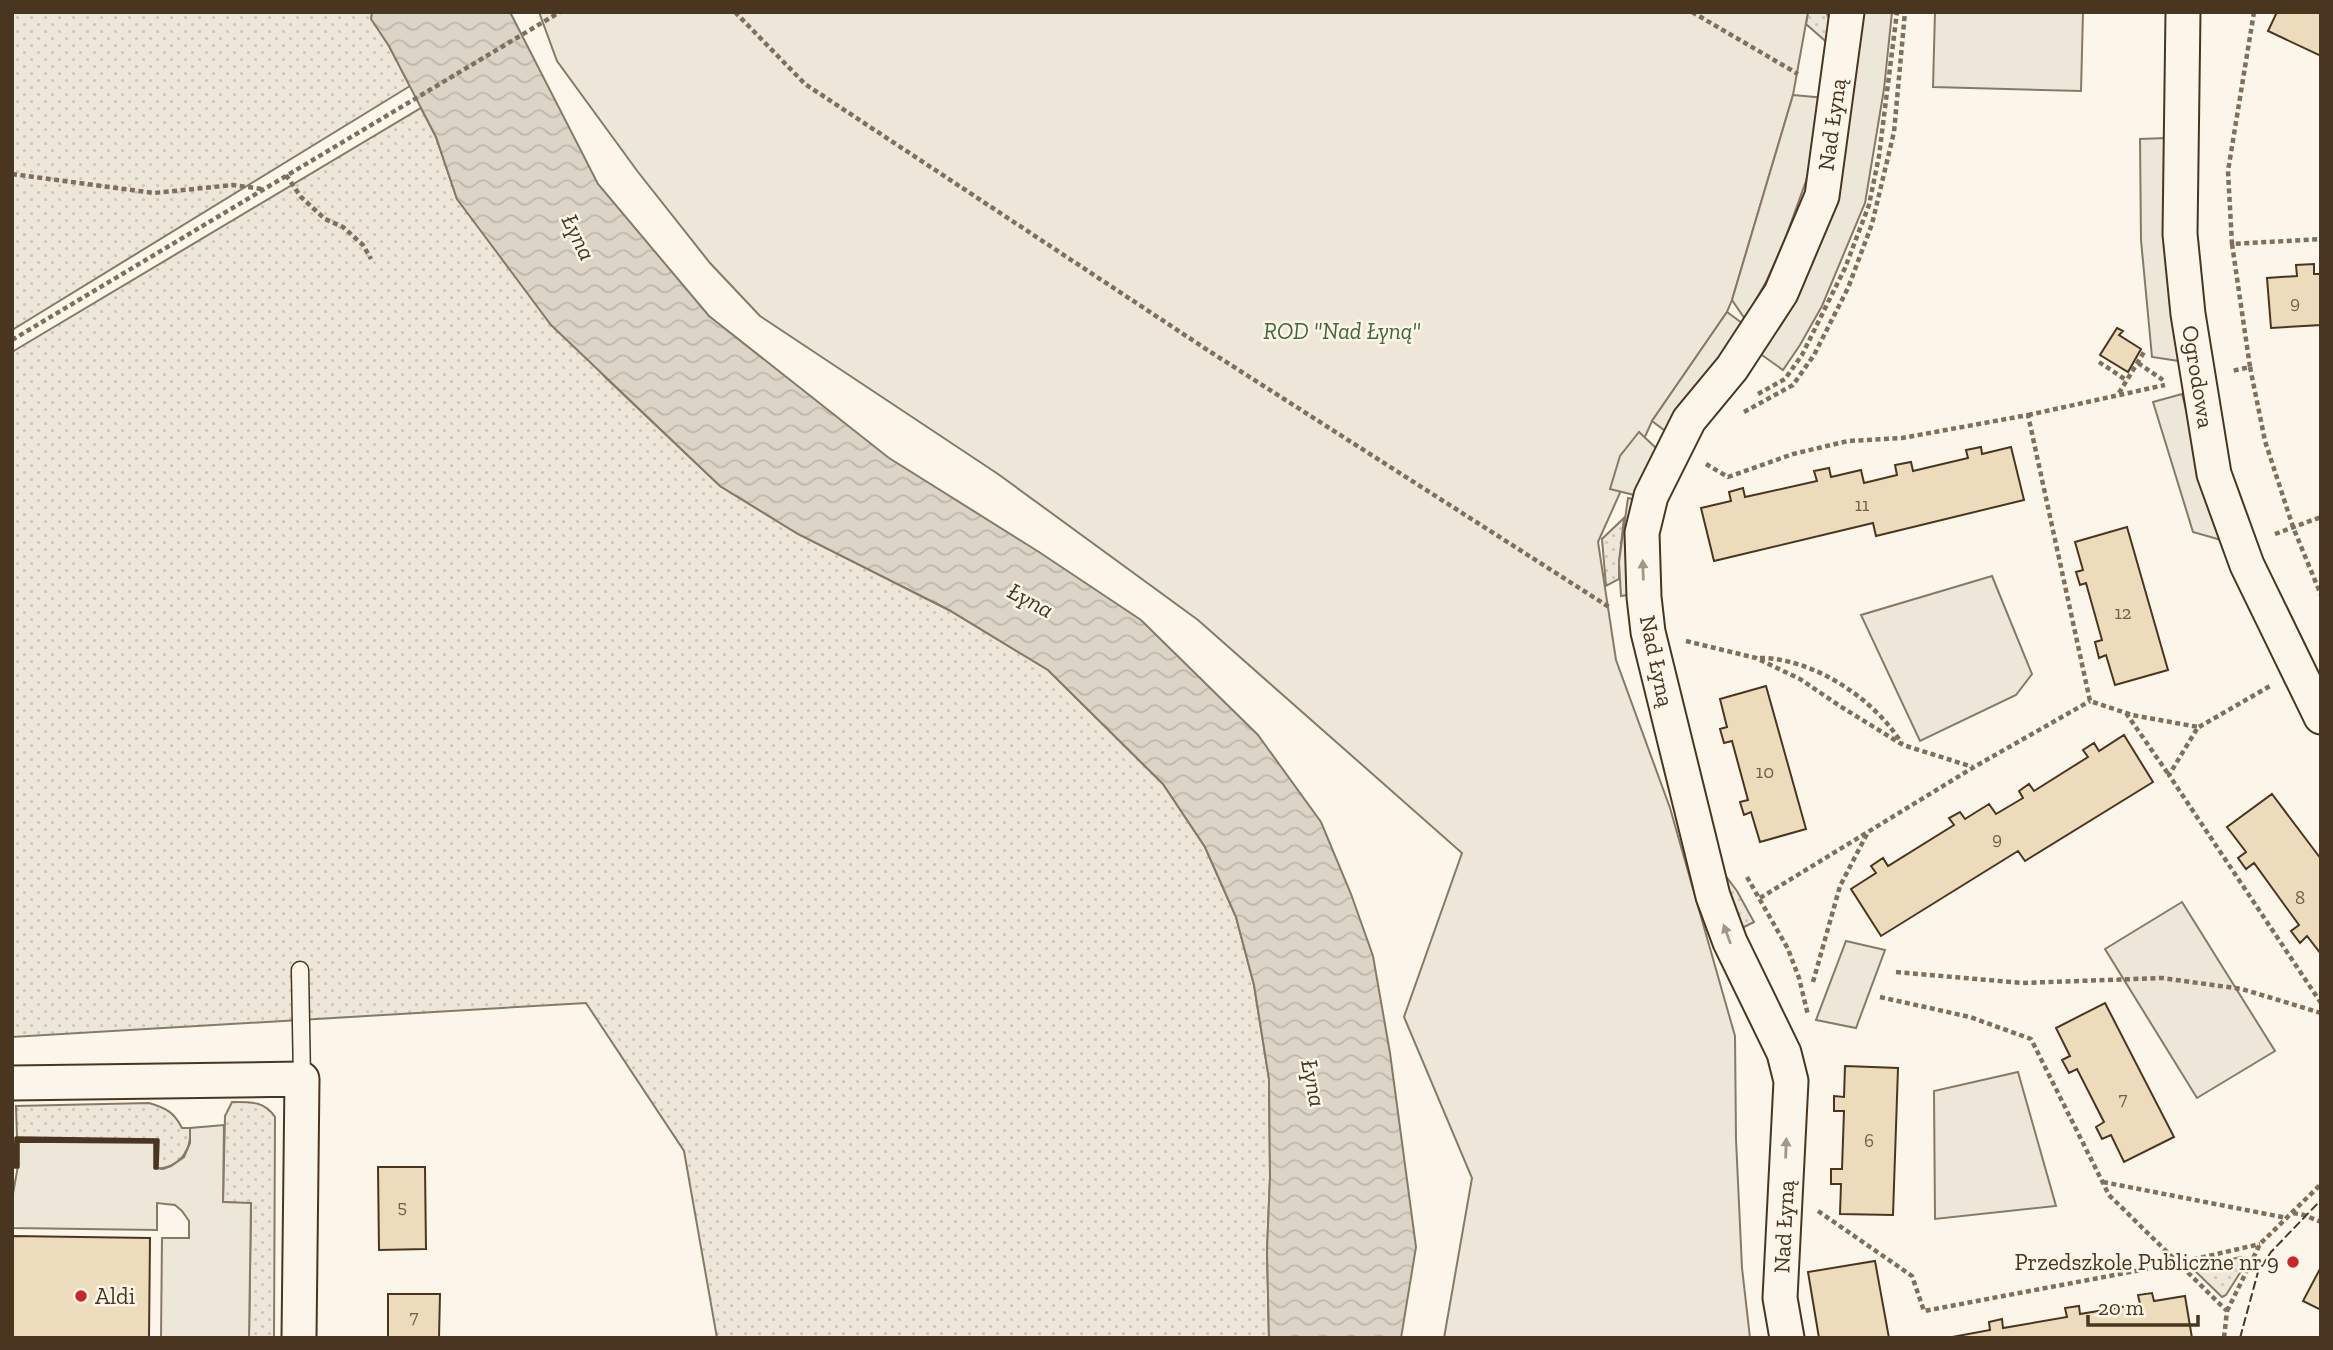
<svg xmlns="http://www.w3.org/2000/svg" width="2333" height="1350" font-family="'Zilla Slab',serif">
	<defs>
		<pattern id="grass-dots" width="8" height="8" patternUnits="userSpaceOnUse" patternTransform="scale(1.75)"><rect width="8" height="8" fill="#ede6d9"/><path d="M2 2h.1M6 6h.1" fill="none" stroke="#cdc6ba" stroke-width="1.8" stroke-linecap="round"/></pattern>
		<pattern id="water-waves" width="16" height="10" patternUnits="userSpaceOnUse" patternTransform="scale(1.75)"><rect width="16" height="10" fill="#dcd4c6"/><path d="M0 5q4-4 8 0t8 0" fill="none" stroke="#beb7aa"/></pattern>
	</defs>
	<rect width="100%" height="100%" fill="#fbf6e9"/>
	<path fill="url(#grass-dots)" stroke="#887966" stroke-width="2" d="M12,12H372V19L389,46L410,86L12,330Z
		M1808,12H1826L1833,27L1831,46L1806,24Z
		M421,108L436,137L457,199L605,377L720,486L798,534L949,610L1048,670L1163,784L1205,847L1236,917L1254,985L1269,1079L1270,1177L1267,1251L1269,1338H717L684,1151L586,1003L12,1037V352Z
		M1624,518L1619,562V579L1606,586L1602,539Z
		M1716,863L1737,891L1754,922L1738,930Z
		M232,1102C251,1102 264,1101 275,1117L274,1338H249L251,1204L223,1202L225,1116Z
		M149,1103C166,1108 174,1112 182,1128H190C192,1151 180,1168 155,1169L157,1168V1140L17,1138L16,1106Z
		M2241,1257L2245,1265L2226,1295L2222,1297L2192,1268Z"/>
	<path fill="#ede6d9" stroke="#887966" stroke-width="2" d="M539,12H1808L1793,95L1732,300L1727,312L1652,421L1598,542L1616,660L1670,808L1735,1036L1736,1139L1742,1268L1750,1338H1444L1472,1178L1404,1017L1462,853L1198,620L998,474L760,316L710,263L638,172L557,61Z
		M1935,12H2083L2081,91L1933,87Z
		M1992,576L2032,674L2016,695L1920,741L1861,615Z
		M2182,902L2275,1051L2197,1098L2105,949Z
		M2018,1072L2056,1206L1935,1219L1934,1091Z"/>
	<path fill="#ede7d9" stroke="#887966" stroke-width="2" d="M1856,12H1892L1884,89L1865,203L1822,306L1800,345L1783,370L1755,350L1788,299Z
		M1793,95L1825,98L1818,134L1806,181L1784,242L1767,280L1745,319L1732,300Z
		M2165,138L2179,361L2152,357L2141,240L2140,139Z
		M1727,312L1742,323L1726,351L1668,433L1652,421Z
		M2182,394L2221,540L2193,532L2153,402Z
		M1639,432L1657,449L1634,495L1610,489L1620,456Z
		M1628,498L1641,501L1634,594L1621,596L1619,562Z
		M1846,941L1885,950L1856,1028L1816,1020Z
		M224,1125L223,1202L251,1203L249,1338H161L162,1238H189V1221L182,1211L175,1205L157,1203V1230L12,1228V1199L18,1166V1141L155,1142V1168L163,1169L171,1166L184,1157L190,1143V1128Z"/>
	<path fill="url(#water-waves)" stroke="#887966" stroke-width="2" d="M372,12H510L598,184L709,316L889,458L1039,552L1141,620L1258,735L1321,822L1351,894L1373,956L1390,1053L1416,1247L1401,1338H1269L1267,1251L1270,1177L1269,1079L1254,985L1236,917L1205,847L1163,784L1048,670L949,610L798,534L720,486L551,325L457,199L436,137L389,46L371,19Z"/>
	<path fill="#ecdcbc" stroke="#4a3520" stroke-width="2" d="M2277,12H2321V56L2268,31Z
		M2314,264V274H2321V325L2271,328L2267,278L2297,276L2296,265Z
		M2117,328L2123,331L2119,335L2141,349L2128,372L2100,355Z
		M1981,447L1982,454L2011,447L2024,500L1876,536L1873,523L1714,561L1701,508L1731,501L1729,492L1743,488L1745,497L1817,481L1814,471L1829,468L1831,477L1861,470L1864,483L1897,475L1895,465L1911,462L1913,471L1968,458L1966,450Z
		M2127,527L2168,670L2115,685L2106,655L2099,658L2095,642L2102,640L2086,583L2080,585L2076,572L2083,570L2075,542Z
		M1766,686L1806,829L1760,842L1751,812L1744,815L1740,802L1748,800L1732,741L1724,743L1720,729L1727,727L1720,699Z
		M2124,735L2153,782L2025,861L2018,851L1881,936L1851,889L1876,873L1871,866L1883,858L1888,866L1954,825L1949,818L1960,812L1965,819L1989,804L1996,814L2023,798L2019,791L2029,784L2034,791L2088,757L2083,750L2094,743L2099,751Z
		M2272,794L2321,859V954L2307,936L2300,943L2291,931L2299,925L2254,863L2246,869L2238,858L2246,852L2227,827Z
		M2105,1003L2174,1137L2124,1162L2111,1135L2102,1139L2096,1127L2104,1122L2077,1069L2069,1073L2062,1060L2070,1056L2056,1028Z
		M1845,1066L1898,1068L1893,1215L1840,1214L1841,1184H1831V1169H1842L1844,1111H1834V1096L1844,1097Z
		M378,1167H425L426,1249L379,1250Z
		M12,1236L150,1238L149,1338H12Z
		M1875,1261L1889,1338H1819L1808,1272Z
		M2321,1267V1310L2303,1301Z
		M2152,1293L2154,1301L2185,1296L2192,1338H1947L1990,1330L1989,1322L2002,1319L2003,1328L2067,1317L2065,1308L2079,1306L2080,1314L2140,1304L2138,1295Z
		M388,1294H440L439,1338H388Z"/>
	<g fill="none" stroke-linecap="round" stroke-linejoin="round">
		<g stroke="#4a3520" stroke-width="19">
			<path id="service" d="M300,970L302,1079"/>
		</g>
		<g stroke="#4a3520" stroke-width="37">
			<g id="minor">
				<path id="s1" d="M2183,12L2180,234L2188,314L2214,474L2247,565L2321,717"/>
				<path d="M12,1083L302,1079L299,1338"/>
				<path id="s2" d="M1787,1338L1780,1298L1791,1081L1784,1053L1730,942L1713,896L1648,632L1644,597L1642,533L1651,496L1689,420L1732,368L1781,293L1822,196L1847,12"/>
			</g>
		</g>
		<path stroke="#7f6f5c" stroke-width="4.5" stroke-dasharray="5 3.5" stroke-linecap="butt" d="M735,12L805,84L1209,351L1609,607
			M1692,12L1798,74
			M2254,12L2228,171L2232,244L2321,239
			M12,174L154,193L233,185L262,189
			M286,175L301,197L325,219L343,227L363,245L371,259
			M2232,244L2250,367L2232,371
			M12,340L560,12
			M2099,362L2126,380
			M2138,363L2163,380
			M2250,367L2265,441L2293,527L2321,595
			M2119,393L2144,352
			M1758,394L1785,379L1802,355L1845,268L1869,205L1879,156L1897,12
			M1744,412L1793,385L1814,355L1848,288L1872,224L1894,132L1905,12
			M2028,415L2165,385
			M1706,464L1728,477L1793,454L1848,441L1902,438L2028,415L2090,701L2132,715L2198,727L2169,775L2321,1003
			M2275,534L2321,517
			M1686,641L1756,658L1800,679L1843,708L1903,745L1973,767
			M1760,658C1813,658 1875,699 1902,744
			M2126,713L2169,775
			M2199,727L2270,686
			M1747,877L1788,949L1799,978L1808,1015
			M1760,898L1974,767L2090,701
			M1896,972L2022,983L2162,978L2242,989L2321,1013
			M1813,982L1840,886L1868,832
			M1880,997L1970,1017L2031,1039L2109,1195L2227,1311L2224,1338
			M2103,1182L2287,1218
			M1818,1211L1912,1276L1924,1311L2178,1263L2260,1244
			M2293,1213L2304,1215L2321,1222
			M2227,1311L2260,1244L2321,1184"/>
		<use href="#service" stroke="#fbf6e9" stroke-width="16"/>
		<use href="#minor" stroke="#fbf6e9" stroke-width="33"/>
		<path stroke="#4a3520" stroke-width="2" stroke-dasharray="9 3.5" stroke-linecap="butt" d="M2240,1338L2258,1272L2271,1252L2321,1200"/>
		<path stroke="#4a3520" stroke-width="3.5" d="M16,1138L158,1140L157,1168H155V1142L18,1141V1167H15Z"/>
	</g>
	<defs><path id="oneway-solid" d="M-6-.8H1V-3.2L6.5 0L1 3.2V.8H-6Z" transform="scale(1.75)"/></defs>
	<g fill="#a29684">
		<use href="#oneway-solid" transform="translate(1643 570) rotate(-92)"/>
		<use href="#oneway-solid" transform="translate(1727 934) rotate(-110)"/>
		<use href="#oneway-solid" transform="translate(1786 1148) rotate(-88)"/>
	</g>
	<g fill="#c62828" stroke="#fbf6e9" stroke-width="2.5">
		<circle cx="2293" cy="1262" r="7"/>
		<circle cx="81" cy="1296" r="7"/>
	</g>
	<g text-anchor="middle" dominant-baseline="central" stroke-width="5" stroke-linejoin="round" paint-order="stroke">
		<g font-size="19" fill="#725f47">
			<text x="2295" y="302">9</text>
			<text x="1862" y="504">11</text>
			<text x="2123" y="612">12</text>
			<text x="1765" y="771">10</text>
			<text x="1997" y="838">9</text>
			<text x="2300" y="897">8</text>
			<text x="2123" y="1098">7</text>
			<text x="1869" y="1140">6</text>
			<text x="402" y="1206">5</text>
			<text x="414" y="1316">7</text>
		</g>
		<g font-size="23" fill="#4a3520" stroke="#fbf6e9">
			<text stroke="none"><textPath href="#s2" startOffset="1288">Nad Łyną</textPath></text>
			<text stroke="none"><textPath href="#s1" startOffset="366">Ogrodowa</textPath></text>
			<text transform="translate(1657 661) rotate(78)">Nad Łyną</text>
			<text stroke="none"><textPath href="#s2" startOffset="112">Nad Łyną</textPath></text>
		</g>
		<g font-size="23" font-style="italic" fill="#436837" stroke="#fbf6e9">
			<text x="1342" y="331">ROD "Nad Łyną"</text>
		</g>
		<g font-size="23" fill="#4a3520" stroke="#fbf6e9" text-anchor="end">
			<text x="2279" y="1262">Przedszkole Publiczne nr 9</text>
			<text x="95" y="1296" text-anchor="start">Aldi</text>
		</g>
		<g font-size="24" font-style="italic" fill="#4a3520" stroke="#fbf6e9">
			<text transform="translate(579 237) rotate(64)">Łyna</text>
			<text transform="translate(1031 600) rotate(28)">Łyna</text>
			<text transform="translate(1314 1083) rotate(79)">Łyna</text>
		</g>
	</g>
	<rect width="2333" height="1350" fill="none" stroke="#4a3520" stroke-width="28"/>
	<path d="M2088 1315v10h110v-10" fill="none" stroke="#4a3520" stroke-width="3.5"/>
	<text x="2098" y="1315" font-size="21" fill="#4a3520" stroke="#fbf6e9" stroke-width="5" paint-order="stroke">20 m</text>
</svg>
